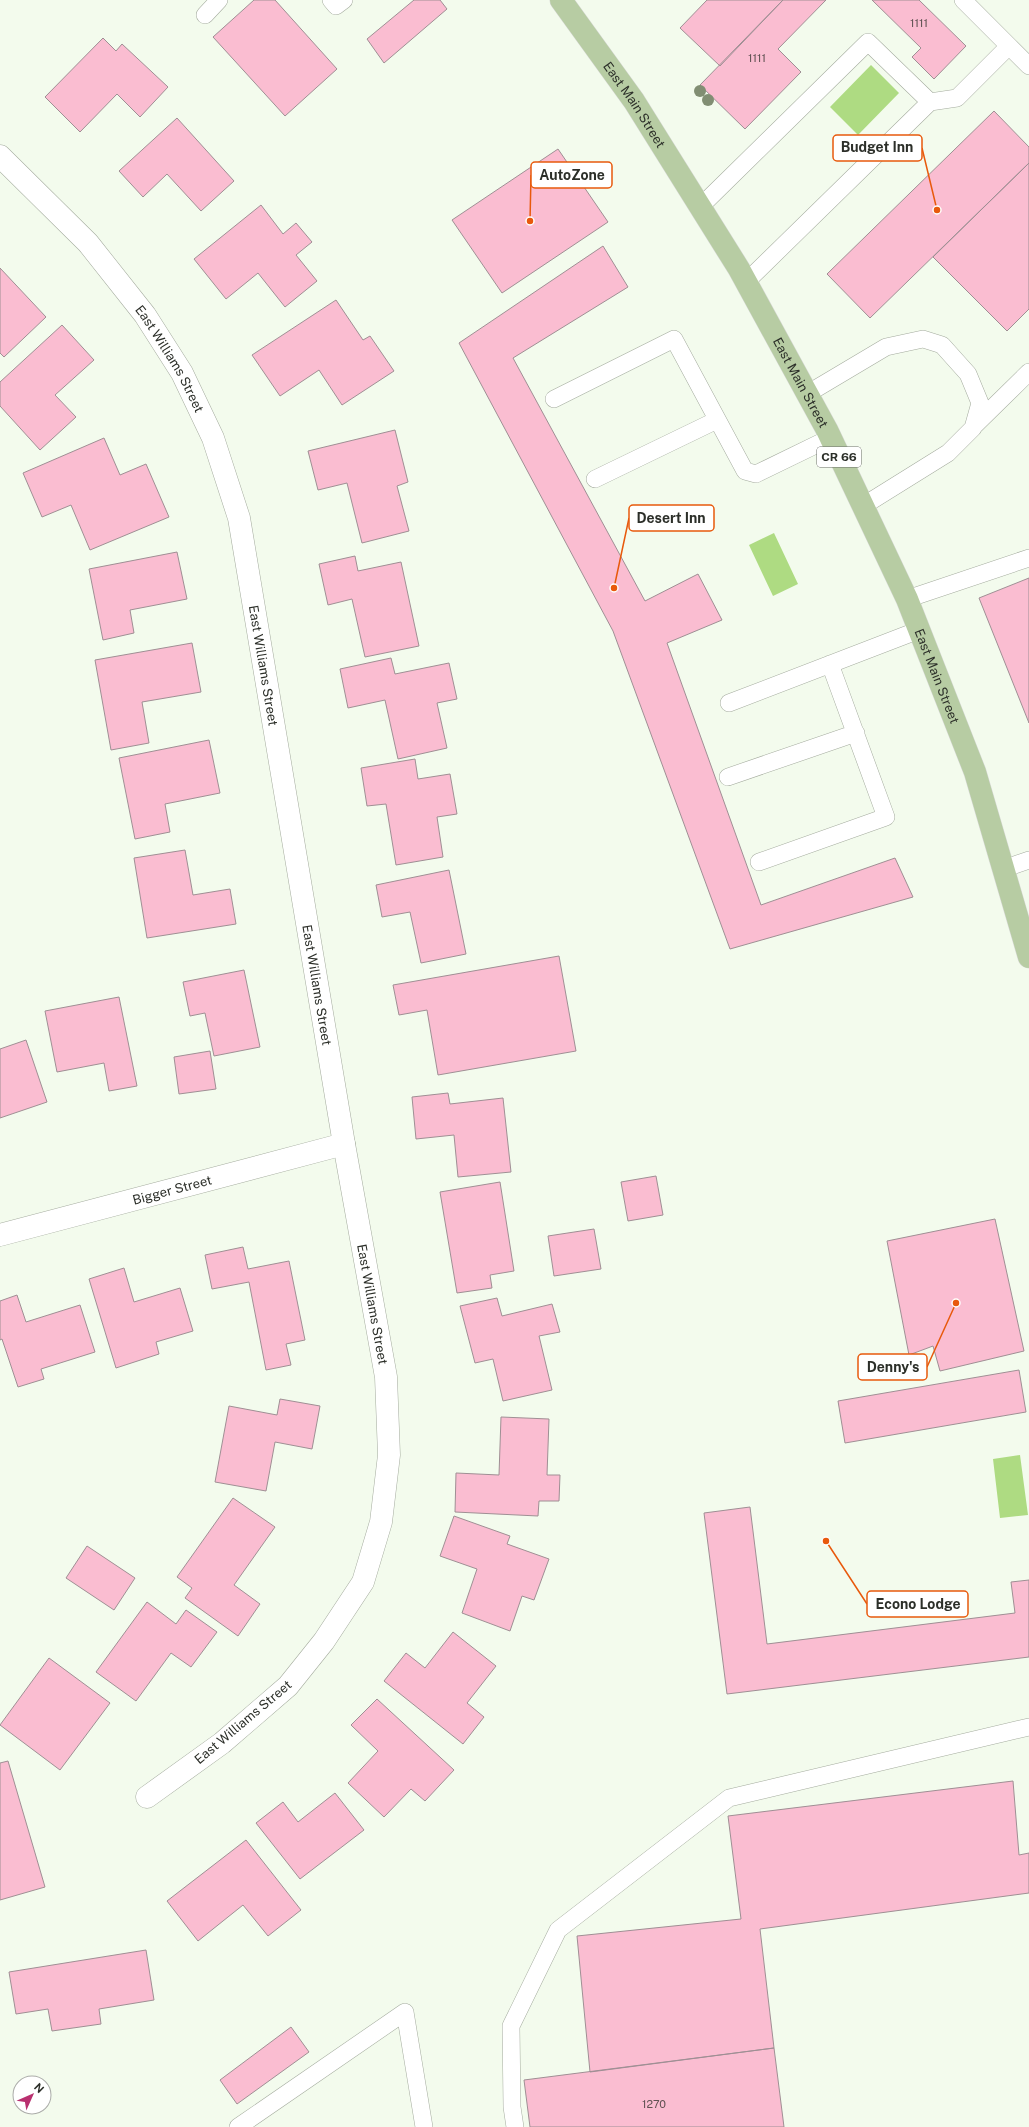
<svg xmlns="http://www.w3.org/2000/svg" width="1029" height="2127" font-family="'Public Sans',sans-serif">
	<rect width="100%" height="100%" fill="#f3fbed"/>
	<path fill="#aedb82" d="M871,65L899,93L858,135L830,107Z
		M774,533L798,584L773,596L749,545Z
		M1020,1455L1028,1515L1000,1518L993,1459Z"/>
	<path fill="#fabdd1" stroke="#9f8f94" d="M254,0H275L337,69L285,116L213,37Z
		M414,0H440L447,9L384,63L367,39Z
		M707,0H783L720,66L680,28Z
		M783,0H826L778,49L801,72L745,129L700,85Z
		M872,0H919L966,46L934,79L912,57L921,48Z
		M103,38L116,51L122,44L168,87L140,117L117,94L80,132L45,97Z
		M994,111L1029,147V163L870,318L827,274Z
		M177,118L234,181L201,211L167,174L143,197L119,171Z
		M558,149L608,222L502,293L452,220Z
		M1029,163V309L1007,331L933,257Z
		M261,205L283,234L296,223L312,242L296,255L317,281L285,307L258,273L226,299L194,259Z
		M603,246L628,287L513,358L645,601L698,574L722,620L667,643L761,905L895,858L913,897L730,949L613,631L459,343Z
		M0,268L46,317L4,357L0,353Z
		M336,300L363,340L370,336L394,371L342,405L319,370L280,396L252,355Z
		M62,325L94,360L55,395L76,417L40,450L0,406V382Z
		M395,430L408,482L397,486L409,531L362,543L347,483L318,490L308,451Z
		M104,438L120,475L146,464L169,517L90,550L71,505L42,517L23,473Z
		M177,552L187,599L130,610L134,633L103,640L89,569Z
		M355,556L358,571L401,562L419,646L365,657L352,599L328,605L319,564Z
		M1029,578V723L979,598Z
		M192,643L201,692L142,702L149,743L111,750L95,660Z
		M391,658L395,674L449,663L457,699L437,703L447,748L398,759L385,700L348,708L340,669Z
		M209,740L220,793L165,804L170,832L135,839L119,758Z
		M415,759L418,779L450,774L457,814L437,817L443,857L396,865L386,804L367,806L361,768Z
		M185,850L193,895L230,889L236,924L147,938L134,858Z
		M449,870L466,954L421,963L410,912L382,917L376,885Z
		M559,956L576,1051L438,1075L427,1010L399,1015L393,985Z
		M244,970L260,1047L214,1056L205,1013L190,1016L183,982Z
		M119,997L137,1086L109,1091L104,1063L57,1072L45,1011Z
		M26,1040L47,1102L0,1118V1049Z
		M210,1051L216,1089L179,1094L174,1057Z
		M448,1093L450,1104L503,1098L511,1172L458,1177L454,1135L416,1139L412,1097Z
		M656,1176L663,1215L628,1221L621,1182Z
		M500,1182L514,1271L490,1275L492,1288L457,1293L440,1192Z
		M995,1219L1024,1351L940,1371L933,1346L909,1355L887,1241Z
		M594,1229L601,1269L554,1276L548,1236Z
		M243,1247L248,1269L289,1261L305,1340L286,1344L291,1365L266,1370L249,1282L212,1289L205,1255Z
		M124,1268L134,1302L180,1288L193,1331L156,1342L159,1354L116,1368L89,1279Z
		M17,1295L26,1322L80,1305L95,1352L41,1369L44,1379L18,1387L2,1339L0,1340V1301Z
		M497,1298L502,1316L552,1304L560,1332L539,1336L552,1390L503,1401L493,1359L475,1363L460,1306Z
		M1019,1370L1026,1412L845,1443L838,1401Z
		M280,1399L320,1406L312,1449L275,1442L266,1491L215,1482L229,1406L277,1415Z
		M501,1417L549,1419L547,1475H560L559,1501H539L538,1516L455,1512L456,1473L499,1475Z
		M233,1498L275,1527L234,1585L260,1604L238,1636L185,1598L192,1588L177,1577Z
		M750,1507L767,1644L1015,1613L1011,1582L1029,1580V1657L727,1694L704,1513Z
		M454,1516L510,1536L507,1544L549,1559L534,1600L522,1596L510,1631L462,1613L477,1569L440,1556Z
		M87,1546L135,1578L114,1610L66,1578Z
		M147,1602L176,1624L186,1610L217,1632L191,1667L171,1653L136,1701L96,1672Z
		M453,1632L496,1666L467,1703L484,1717L463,1744L384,1681L406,1653L425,1668Z
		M49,1658L110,1703L60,1770L0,1725Z
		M377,1699L454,1770L425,1801L411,1789L384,1817L348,1783L378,1751L351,1725Z
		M8,1761L45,1887L0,1900V1763Z
		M1013,1781L1019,1855L1029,1853V1893L760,1929L774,2048L590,2072L577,1936L741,1919L728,1816Z
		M335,1793L364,1830L300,1879L256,1823L283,1802L298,1822Z
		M246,1840L301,1910L268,1936L243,1905L198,1941L167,1901Z
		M146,1950L154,2000L99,2009L101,2024L52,2031L48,2009L16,2014L9,1972Z
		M291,2027L309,2052L237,2104L220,2080Z
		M774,2048L784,2127H530L524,2080Z"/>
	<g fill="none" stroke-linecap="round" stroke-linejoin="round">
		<g stroke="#a4ab9e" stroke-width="18">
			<path id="lane" d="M331,0L336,6L344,0
				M963,0L1009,46
				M205,15L219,0
				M930,102L957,98L1009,46L1029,66
				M700,207L868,42L930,102L746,282
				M807,394L886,347L923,339L942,345L968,374L980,403L973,428L948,453L863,506
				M554,399L674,339L745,471L756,474L830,438
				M974,426L1029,372
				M595,479L717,420
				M907,599L1029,558
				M729,703L919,630
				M728,777L856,733
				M759,862L886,817L830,664
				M1003,869L1029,860
				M238,2127L405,2012L424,2127
				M515,2127L512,2107L511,2026L558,1930L729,1798L1029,1727"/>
		</g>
		<g stroke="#a4ab9e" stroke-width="23">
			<g id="street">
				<path id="s1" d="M0,156L88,243L145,315L182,373L213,438L239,518L344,1144L386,1377L389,1455L381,1522L363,1582L324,1641L288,1686L222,1743L147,1797"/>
				<path id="s2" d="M0,1235L344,1144"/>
			</g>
		</g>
		<g stroke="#d9dad8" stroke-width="23">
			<g id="primary">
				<path id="s3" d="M561,0L634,101L739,269L827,430L907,599L975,772L1029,957"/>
			</g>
		</g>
		<use href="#lane" stroke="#fff" stroke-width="17"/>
		<use href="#street" stroke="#fff" stroke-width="22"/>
		<use href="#primary" stroke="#b7cca3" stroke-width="22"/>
	</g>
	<g fill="#818e73">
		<circle cx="700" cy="91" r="6"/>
		<circle cx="708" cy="100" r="6"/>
	</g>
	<g text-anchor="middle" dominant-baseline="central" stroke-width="3" stroke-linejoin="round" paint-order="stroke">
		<g font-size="11" fill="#605253">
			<text x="919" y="23">1111</text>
			<text x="757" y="58">1111</text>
			<text x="654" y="2104">1270</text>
		</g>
		<rect fill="#fff" stroke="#6b6d69" stroke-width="1" x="817" y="447" width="44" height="20" rx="3"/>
		<g font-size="12" font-weight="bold" fill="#2c2f29">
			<text x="839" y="457">CR 66</text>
		</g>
		<g font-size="13" fill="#2c2f29" stroke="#fff">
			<text stroke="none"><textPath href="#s3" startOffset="128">East Main Street</textPath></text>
			<text stroke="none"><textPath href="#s1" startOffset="266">East Williams Street</textPath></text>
			<text stroke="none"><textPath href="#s3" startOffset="452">East Main Street</textPath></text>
			<text stroke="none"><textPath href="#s1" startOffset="590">East Williams Street</textPath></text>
			<text stroke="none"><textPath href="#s3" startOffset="776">East Main Street</textPath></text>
			<text stroke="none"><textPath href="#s1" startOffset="914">East Williams Street</textPath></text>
			<text stroke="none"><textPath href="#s2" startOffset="178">Bigger Street</textPath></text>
			<text stroke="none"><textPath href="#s1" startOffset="1238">East Williams Street</textPath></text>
			<text transform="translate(243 1722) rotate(-40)">East Williams Street</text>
		</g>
	</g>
	<path fill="none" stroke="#e8590c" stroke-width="1.5" d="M937 210L922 148M530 221L531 175M614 588L629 518M956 1303L927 1367M826 1541L867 1604"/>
	<g fill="#e8590c" stroke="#fff" stroke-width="1.5">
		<circle cx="937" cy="210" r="4"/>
		<circle cx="530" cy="221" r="4"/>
		<circle cx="614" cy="588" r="4"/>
		<circle cx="956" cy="1303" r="4"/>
		<circle cx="826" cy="1541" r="4"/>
	</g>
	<g fill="#fff" stroke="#e8590c" stroke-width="1.5">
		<rect x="833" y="135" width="89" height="26" rx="4"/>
		<rect x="531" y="162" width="81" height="26" rx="4"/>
		<rect x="629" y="505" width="85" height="26" rx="4"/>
		<rect x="858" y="1354" width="69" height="26" rx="4"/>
		<rect x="867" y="1591" width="101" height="26" rx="4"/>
	</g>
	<g font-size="14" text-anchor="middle" font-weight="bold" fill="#2c2f29">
		<text x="877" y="152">Budget Inn</text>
		<text x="572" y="180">AutoZone</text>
		<text x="671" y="523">Desert Inn</text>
		<text x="893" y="1372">Denny's</text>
		<text x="918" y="1609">Econo Lodge</text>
	</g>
	<g transform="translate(32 2095) rotate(45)"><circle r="19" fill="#ffffff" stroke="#abaca9"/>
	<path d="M0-3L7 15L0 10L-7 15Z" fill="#b9306f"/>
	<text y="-6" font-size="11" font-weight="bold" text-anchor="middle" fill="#2c2f29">N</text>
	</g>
</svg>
